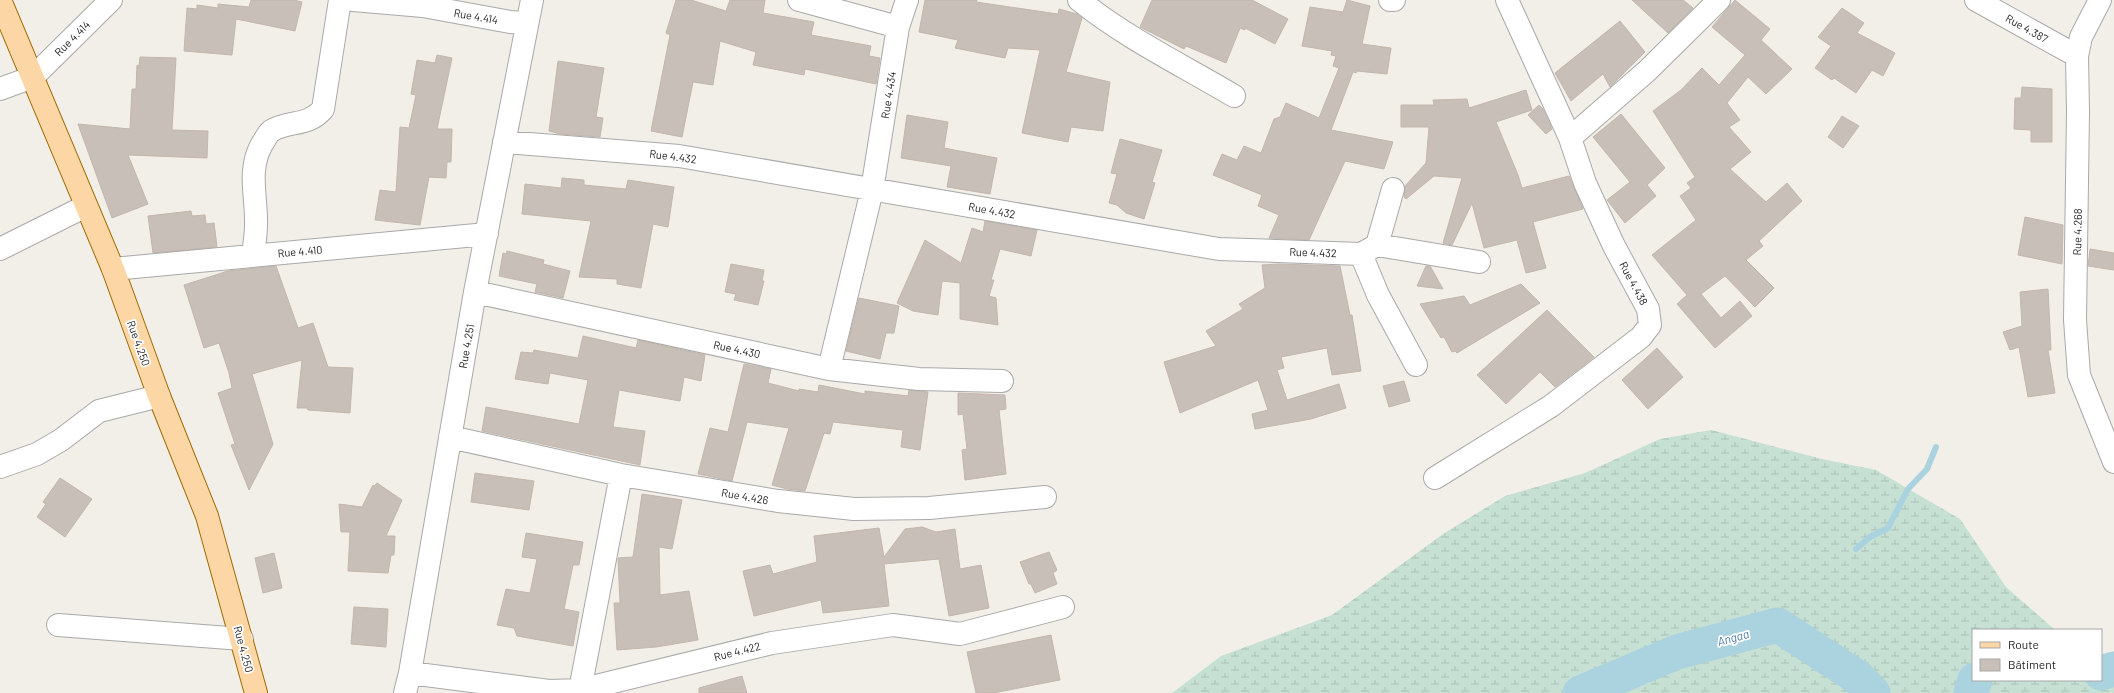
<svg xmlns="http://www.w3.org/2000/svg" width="2114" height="693" font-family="Barlow,sans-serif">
	<defs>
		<pattern id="wetland-marsh" width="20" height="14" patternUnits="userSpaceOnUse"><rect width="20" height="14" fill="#c6e0d4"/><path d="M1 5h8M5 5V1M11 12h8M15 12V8" fill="none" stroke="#aac0b6"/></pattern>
	</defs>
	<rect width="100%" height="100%" fill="#f2efe9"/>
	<path fill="url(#wetland-marsh)" d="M1711,430L1822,459L1876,470L1960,519L2006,587L2055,630H1973V680H2101V663L2114,667V693H1172L1221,656L1332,615L1443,534L1505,496L1585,473L1660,439Z"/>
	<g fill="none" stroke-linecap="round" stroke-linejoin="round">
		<path stroke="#aad3df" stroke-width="6" d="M1856,549L1870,537L1888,528L1908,489L1927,469L1936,447"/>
		<path stroke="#aad3df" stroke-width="35" d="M2101,673L2114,669
			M1580,693L1677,652L1778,625L1857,677L1873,693
			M1971,693L1975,680"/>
	</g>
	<path fill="#c7bfb8" stroke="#c4b6ab" d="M251,0H294L302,2L295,31L236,19L232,55L184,51L187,8L197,9V5L218,8V4L249,7Z
		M676,0H691L726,11L730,0H765L763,13L814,22L811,35L871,46L869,56L880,58L876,84L805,69L804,75L753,65L756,52L720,41L713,85L693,82L682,137L651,131L670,35L666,33Z
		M925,0H977L976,2L1058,14L1059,9L1077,14L1082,18L1066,72L1110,82L1103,131L1071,127L1068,142L1022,133L1040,50L1008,48L1005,58L955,48L958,40L919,32Z
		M1152,0H1252L1288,19L1275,44L1245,28V30L1240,28L1226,63L1186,46L1184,49L1140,27Z
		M1347,0L1370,6L1362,44L1391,48L1387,74L1357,71L1356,73L1353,72L1331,130L1393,142L1384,169L1345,161L1309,240L1269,238L1279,215L1258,206L1262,195L1213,175L1222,154L1237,160L1244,146L1261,153L1274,119L1280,117L1286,103L1319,118L1339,68L1333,66L1336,56L1331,55L1332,51L1302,46L1310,7L1343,12Z
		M1632,0H1683L1693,8L1668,33Z
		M1735,0L1770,29L1761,40L1792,69L1766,94L1748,77L1727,103L1740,120L1729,127L1751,152L1730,169L1766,202L1787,183L1802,201L1759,241L1763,246L1746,260L1774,288L1755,307L1725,276L1701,294L1721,318L1740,301L1752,316L1715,348L1677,304L1687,295L1652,255L1696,220L1680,196L1691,188L1687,183L1695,177L1653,111L1681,90L1702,68L1719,85L1745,55L1712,27Z
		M1842,8L1864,23L1857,33L1895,53L1883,76L1872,70L1856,93L1834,78L1832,80L1815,68L1831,46L1818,37Z
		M1620,21L1645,52L1610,87L1603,74L1571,101L1555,73Z
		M437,55L452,58L437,129H452L451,162H447L446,178L429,177L420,225L375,220L380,190L396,192L400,127L409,128L416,95L411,94L417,60L435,63Z
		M140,57L176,58L172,130L208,131L207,158L128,155L148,204L112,218L78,124L130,129L132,89H136L137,65L139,66Z
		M558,61L604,68L596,117L603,118L600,137L560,134L549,131Z
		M2022,87L2052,89V142H2031V130L2014,129L2015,98H2021Z
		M1526,90L1532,110L1496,122L1518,175L1522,188L1569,176L1583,209L1533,222L1546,268L1526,273L1517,240L1484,248L1472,203L1452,245L1443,243L1462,178L1434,176L1406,199L1404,197L1405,186L1426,163L1429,127H1401V105H1434L1433,100L1467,99L1469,108Z
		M1539,105L1543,109L1552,129L1546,134L1528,115Z
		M1621,114L1665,168L1647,185L1656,196L1625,223L1607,200L1630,182L1593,137Z
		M907,115L948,122L944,148L997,158L990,194L947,187L951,166L901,158Z
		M1842,116L1859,126L1843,148L1828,137Z
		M1120,139L1162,150L1152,182L1155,183L1144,219L1126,213L1117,205L1109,203L1117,174L1111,173Z
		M562,178L584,180V185L626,189L628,180L674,187L668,227L653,224L641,288L617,284V279L579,277L591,221L522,214L525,184L561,188Z
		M191,211L192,216L205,215L206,224L214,223L217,247L153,253L148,216Z
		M2025,217L2063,225L2062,264L2018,255Z
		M985,221L1037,230L1031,256L1000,249L991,280H994L989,296L996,298L998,325L960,319V283L942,281L938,315L913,311L897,303L925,240L961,263L972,228L983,232Z
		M2090,249L2114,253V270L2088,266Z
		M507,251L544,260L543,264L570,271L563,298L535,292L537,284L499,276L503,253L506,254Z
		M731,264L764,270L762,281H764L758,305L734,300L736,294L725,292Z
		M1279,264L1340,266L1350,315H1352L1361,371L1332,375L1327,348L1281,357L1284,368L1277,370L1287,400L1339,384L1346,408L1311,419L1255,429L1252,414L1268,410L1258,380L1180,413L1164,362L1216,346L1206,331L1243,309L1239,304L1265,288L1262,265Z
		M276,266L298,328L313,323L328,367L353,368L350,413L308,410L307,408H297L302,360L252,374L273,444L249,490L231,445L235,444L218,393L232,388L229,373L219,343L204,348L184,285L228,271Z
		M1426,266H1430L1443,289L1417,286Z
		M1521,284L1540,303L1457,353L1455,351L1452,352L1444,337L1441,338L1420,304L1464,296L1470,305Z
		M2048,289L2051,350H2048L2055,393L2028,397L2019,347L2010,350L2003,332L2022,326L2020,292Z
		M859,298L899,306L894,333H886L880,359L846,351Z
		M1547,310L1594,357L1555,387L1540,372L1506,404L1477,375Z
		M583,336L636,348L638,340L705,355L701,381L684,377L680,401L619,390L613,427L645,431L640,465L482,431L486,407L579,424L588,380L550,373L548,384L515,379L521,352L533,353L534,350L578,358Z
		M1657,348L1683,377L1648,409L1622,380Z
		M744,364L771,369L768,383L799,391V389L818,392L819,385L865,394V391L908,396L909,390L928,392L920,450L901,447L903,430L833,422L830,434L824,433L805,491L787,489L772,485L789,428L747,422L732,481L698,474L710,428L728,432Z
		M1404,381L1410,401L1389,407L1383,386Z
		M958,393L1005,395L1006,409L999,410L1006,474L965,480L962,450L967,449L963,414L958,415Z
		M475,473L534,481L529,510L471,502Z
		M60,478L92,499L65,537L37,517L46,504L43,502Z
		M377,483L402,500L386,536H395L394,555H391L388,573L348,571L350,532H341L339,504L362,507L373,485L374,486Z
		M642,494L682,500L672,549L659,547L660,595L689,591L698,640L656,647L617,650L614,603H620L618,558L633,557Z
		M922,527L936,532L955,529L960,569L981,565L989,608L949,616L939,559L884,564L889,606L823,613L821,600L754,616L743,571L770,565L773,574L817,562L814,536L879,528L884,557L905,529Z
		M526,533L583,542L579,565H573L564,609L579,612L573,646L517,636L514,628L497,625L506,589L530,593L537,559L522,557Z
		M1049,552L1057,570L1053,573L1057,584L1035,593L1031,584H1029L1020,562Z
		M274,553L282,588L263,593L255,558Z
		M354,607L388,609L386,647L351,644Z
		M1051,635L1060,680L993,693H976L967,652Z
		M742,676L747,693H699V688Z"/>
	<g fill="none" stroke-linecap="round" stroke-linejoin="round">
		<g stroke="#a9a9a9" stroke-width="24">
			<path id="minor" d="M353,0L423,6L510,22L527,23
				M799,0L898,27
				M1079,0C1126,38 1182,65 1234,96
				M1390,0H1394
				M1976,0L2077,56
				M2100,0L2081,37L2077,56L2078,112L2075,320L2079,375L2114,462
				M0,89L33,77L111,0
				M1570,138L1647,71L1719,0
				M504,142L679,156L1219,249L1361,254L1377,245L1479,262
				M1377,245L1393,189
				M0,249L86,206
				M1361,254L1378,295L1416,365
				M253,256C254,246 256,235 256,225C257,197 247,170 262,144C265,140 267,134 271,131C289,120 308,127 323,109L340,0
				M113,269L487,234
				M475,292L829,369L919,379L1002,381
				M829,369L872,190L898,27L907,0
				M450,437L621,475L778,501L854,509L929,508L1045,497
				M0,467L37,454L61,440L99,411L159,396
				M1435,478L1551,406L1641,337L1650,325L1648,309L1614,246L1585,183L1570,138L1507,0
				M58,625L242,639
				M410,673L549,691L580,690L772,643L893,625L960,634L1063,607
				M580,690L621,475
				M405,693L410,673L475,292L532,0"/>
		</g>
		<g stroke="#a06b00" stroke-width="24">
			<path id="major" d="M0,0L113,269L159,396L207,516L256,693"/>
		</g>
		<use href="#minor" stroke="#fff" stroke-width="22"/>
		<use href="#major" stroke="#fcd6a4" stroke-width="22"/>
	</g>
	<g text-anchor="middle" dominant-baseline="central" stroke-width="3.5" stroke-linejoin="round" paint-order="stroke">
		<g font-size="11" fill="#222" stroke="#fff">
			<text transform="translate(476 16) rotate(10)">Rue 4.414</text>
			<text transform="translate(2027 28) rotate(29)">Rue 4.387</text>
			<text transform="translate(72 38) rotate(-45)">Rue 4.414</text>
			<text transform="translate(888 95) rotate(-81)">Rue 4.434</text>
			<text transform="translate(673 156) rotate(7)">Rue 4.432</text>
			<text transform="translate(992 210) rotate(10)">Rue 4.432</text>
			<text transform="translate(2077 232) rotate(-89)">Rue 4.268</text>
			<text transform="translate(300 251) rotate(-5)">Rue 4.410</text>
			<text transform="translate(1313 252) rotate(2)">Rue 4.432</text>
			<text transform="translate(1634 283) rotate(62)">Rue 4.438</text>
			<text transform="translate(139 343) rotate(70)">Rue 4.250</text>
			<text transform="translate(466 346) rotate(-80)">Rue 4.251</text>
			<text transform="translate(737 349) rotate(12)">Rue 4.430</text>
			<text transform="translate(745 496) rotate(10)">Rue 4.426</text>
			<text transform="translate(244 649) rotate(75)">Rue 4.250</text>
			<text transform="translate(737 651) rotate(-14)">Rue 4.422</text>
		</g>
		<g font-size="12" font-style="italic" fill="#4a7aab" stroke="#fff">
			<text transform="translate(1733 637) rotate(-15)">Angaa</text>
		</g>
	</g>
	<rect x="1972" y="629" width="130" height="52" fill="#ffffff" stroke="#a7a7a7"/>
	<rect x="1980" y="642" width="20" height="6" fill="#fcd6a4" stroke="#a7a7a7"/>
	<text x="2008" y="649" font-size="12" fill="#222222">Route</text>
	<rect x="1980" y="659" width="20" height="12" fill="#c7bfb8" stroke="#a7a7a7"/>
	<text x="2008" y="669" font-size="12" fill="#222222">Bâtiment</text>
</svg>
